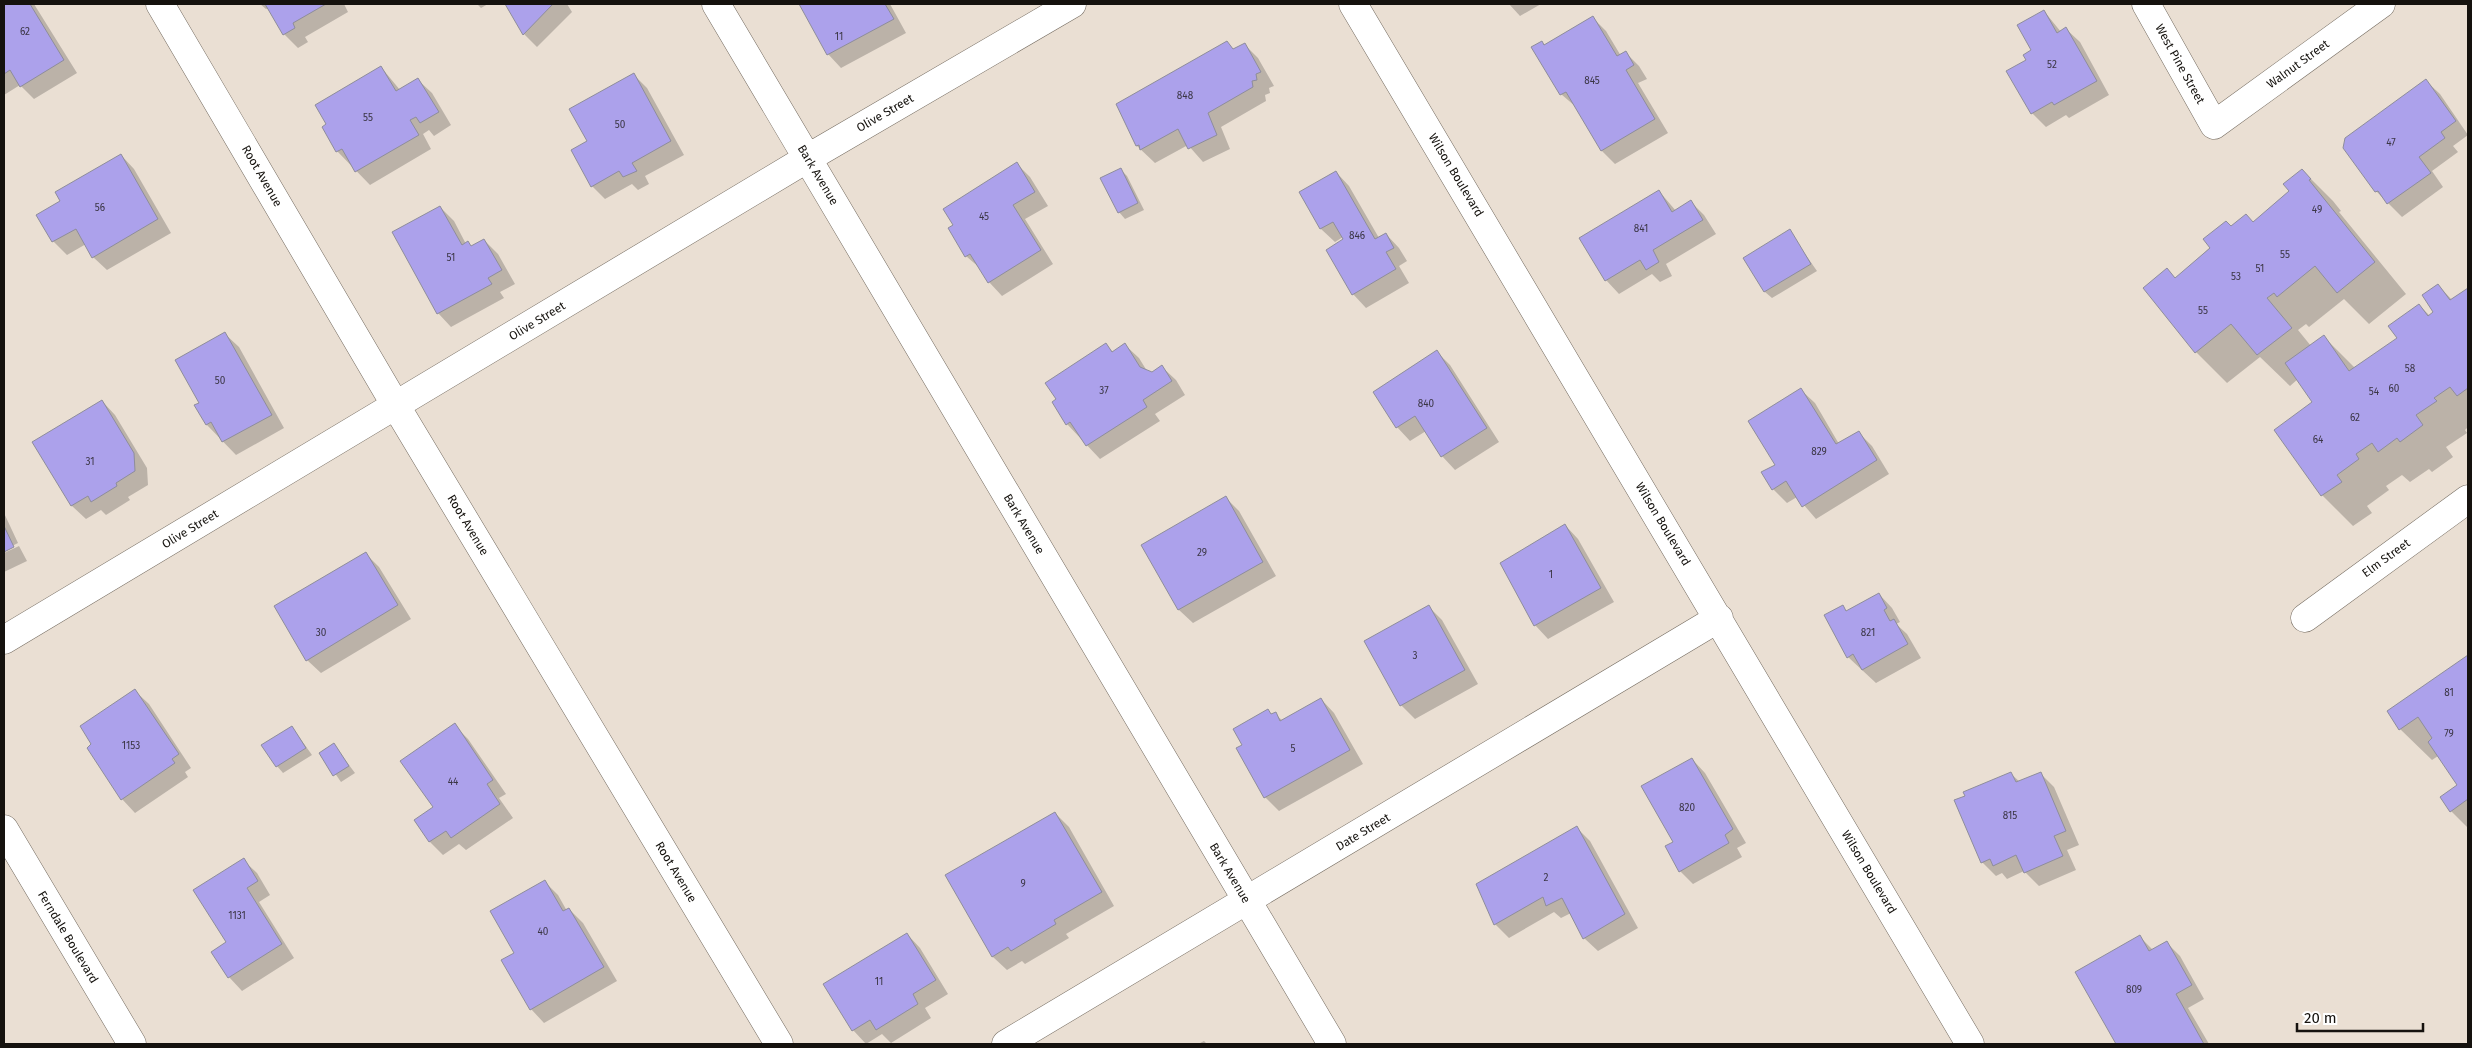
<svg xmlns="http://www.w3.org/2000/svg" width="2472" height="1048" font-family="'Fira Sans',sans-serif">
	<rect width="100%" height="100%" fill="#eadfd3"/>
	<path fill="#0003" d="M4,4H34L77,73L34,99L20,85L4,95Z
		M260,4H344L348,12L305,37L308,42L298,48L284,34L269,8L266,9Z
		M477,4H488L481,8Z
		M506,4H567L572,12L537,47L524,34Z
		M801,4H890L906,33L841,68L828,54Z
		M1509,4H1541L1520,16Z
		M2044,11L2061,32L2066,29L2080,42L2109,95L2069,118L2066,115L2046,127L2032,113L2033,51Z
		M1592,17L1606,31L1621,56L1626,53L1639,66L1647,79L1638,83L1668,133L1615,164L1602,151L1576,107L1561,94L1542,42L1545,45Z
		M1227,43L1234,50L1245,45L1258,58L1274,86L1269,88L1270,93L1265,95L1266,101L1221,127L1230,149L1203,162L1188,145L1155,163L1137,146L1117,105Z
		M381,67L400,90L418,80L432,93L451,125L434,136L429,130L423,134L431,149L370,185L337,151Z
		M634,75L647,88L684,155L645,176L649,184L638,190L632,184L605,199L592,186L589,142Z
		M2426,81L2440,94L2468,135L2453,146L2458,152L2432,171L2443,187L2402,217L2376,191Z
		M121,155L134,169L171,233L107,270L93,257L86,244L67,255L53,241L62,201Z
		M1017,164L1030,177L1048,206L1025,219L1053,264L1002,296L989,282L981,269L966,256L949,229Z
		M1121,170L1127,176L1144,210L1125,219L1119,212Z
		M2302,170L2333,201L2341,211L2339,212L2406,294L2369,324L2344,299L2309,327L2306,324L2298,330L2311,346L2324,337L2355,368L2399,338L2419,305L2430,316L2435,312L2438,285L2452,300L2468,289V427L2465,430L2467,433L2446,447L2453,457L2432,472L2429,469L2410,482L2402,475L2386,486L2389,490L2367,506L2372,513L2353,526L2322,495L2276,430L2314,403L2298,379L2290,386L2260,357L2227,383L2196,352L2144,288L2167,270L2176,279L2231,228L2254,223L2291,191Z
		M1336,172L1349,186L1379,238L1386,234L1399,248L1407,261L1399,266L1409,283L1366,308L1353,294L1345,240L1343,237L1335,242L1321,229L1301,193Z
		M1659,191L1676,211L1691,202L1704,215L1716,234L1666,264L1672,276L1660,282L1652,274L1619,294L1606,280Z
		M440,207L454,221L466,244L472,247L484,240L498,254L515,284L500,292L504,298L451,327L438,313Z
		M1789,231L1817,271L1772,298L1765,292L1745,258Z
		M225,334L239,347L284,428L236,455L207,425L196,406L200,403Z
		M1106,345L1113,352L1125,345L1139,358L1147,371L1152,373L1162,367L1176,380L1185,395L1155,414L1160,421L1100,459L1067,424L1054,403Z
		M1437,352L1450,365L1499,442L1455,470L1442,456L1426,431L1410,441L1397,427Z
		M1801,390L1815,403L1839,444L1858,432L1872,446L1889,474L1816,519L1797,497L1787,503L1773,489L1777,465Z
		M102,401L115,415L147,468L148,485L128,497L130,500L106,515L101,510L86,519L72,506L34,442Z
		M1226,498L1239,511L1276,576L1193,623L1179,610L1143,545Z
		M4,513L18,543L4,550Z
		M1565,525L1578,539L1614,602L1548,639L1535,625Z
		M19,546L27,561L4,572V553Z
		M365,553L379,567L411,619L321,673L307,660Z
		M1879,594L1892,608L1900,622L1896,624L1907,634L1921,658L1876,683L1848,657L1843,607L1847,612Z
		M1429,607L1442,620L1478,684L1415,719L1401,705L1366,641Z
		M2468,656V828L2451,811L2459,785L2438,756L2432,760L2400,729L2388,711Z
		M135,691L149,704L191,768L185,772L188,777L135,813L122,799Z
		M1321,699L1334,713L1363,764L1279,811L1265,797L1244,746L1267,710L1272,715L1275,714L1283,721Z
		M454,725L468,739L506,794L499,798L513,818L466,850L459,844L443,855L430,842L415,821L435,807Z
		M292,727L312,755L283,773L277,766Z
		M334,745L355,773L341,782L321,753Z
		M1692,759L1705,773L1746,843L1737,848L1742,857L1693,884L1680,871L1674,843Z
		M2010,773L2020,782L2040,773L2054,787L2079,845L2067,850L2076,870L2039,886L2024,871L2007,879L2002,873L1996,876L1982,862L1966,796Z
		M1055,813L1069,827L1114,906L1066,934L1069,938L1025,964L1022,961L1007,970L993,957L947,875Z
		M1577,828L1590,841L1638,928L1598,951L1584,938L1571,913L1561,918L1554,912L1509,938L1495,924L1478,884Z
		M243,860L257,873L270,895L259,902L294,958L242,991L229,977L228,942Z
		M545,882L558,895L567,911L569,909L583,923L617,981L544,1023L531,1009L516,953Z
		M907,934L920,948L948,994L925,1008L931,1018L891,1043L882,1034L866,1044L853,1030Z
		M2140,937L2153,950L2167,943L2180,956L2204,999L2188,1008L2209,1044H2117L2077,972Z
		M1204,1041L1207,1044H1198Z"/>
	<path fill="#aca1eb" stroke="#8e8d9b" d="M4,4H30L64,60L20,87L10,70L4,74Z
		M265,4H326L293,23L295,28L283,35Z
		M505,4H553L523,35Z
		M799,4H885L894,19L827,55Z
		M2044,10L2057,33L2066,27L2097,81L2054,105L2052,102L2031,114L2006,71L2026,60L2023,55L2031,50L2017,25Z
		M1593,16L1617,56L1626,51L1634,65L1626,70L1655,119L1601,151L1566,92L1560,95L1531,47L1542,41L1544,45Z
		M1227,41L1233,49L1245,43L1261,72L1256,74L1257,80L1252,81L1253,87L1208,113L1217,135L1188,149L1178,129L1140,150L1139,145L1136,146L1116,104Z
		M381,66L396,91L418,78L439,112L420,123L416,117L410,120L419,135L355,172L342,149L336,152L322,127L326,124L315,105Z
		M634,73L671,141L632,163L637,171L623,177L619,171L591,187L571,150L587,141L569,109Z
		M2426,79L2456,121L2441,132L2445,138L2419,157L2431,173L2387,204L2378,191L2375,192L2343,148L2345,138Z
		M121,154L158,219L92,258L76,229L52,242L36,215L60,201L55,192Z
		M1017,162L1035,192L1013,205L1041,250L988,283L970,254L965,257L948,228L953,225L943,209Z
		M1121,168L1138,203L1118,213L1100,178Z
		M2302,169L2311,179L2309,180L2375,262L2337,293L2315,266L2277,297L2274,293L2267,298L2292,328L2257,355L2231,324L2195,353L2143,288L2167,268L2175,278L2210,248L2203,239L2226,221L2231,226L2246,214L2253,222L2289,191L2283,184Z
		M1336,171L1375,239L1386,233L1394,248L1386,252L1396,269L1352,295L1326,250L1343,239L1333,222L1320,229L1299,192Z
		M1659,190L1672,212L1691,200L1703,220L1653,250L1659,262L1646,270L1640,260L1605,281L1579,238Z
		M440,206L462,245L468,241L471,246L484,239L502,270L488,278L492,284L437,314L392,232Z
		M1790,229L1811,264L1764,292L1743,258Z
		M2438,284L2450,300L2468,288V388L2457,396L2450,387L2434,398L2437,401L2416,415L2423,425L2400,442L2397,438L2378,452L2372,443L2356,454L2359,459L2337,475L2342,482L2321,496L2274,430L2312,402L2285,363L2324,335L2349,371L2397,338L2388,326L2419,304L2428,316L2433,312L2422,295Z
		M225,332L272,415L222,442L211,422L206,425L194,405L199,403L175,360Z
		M1106,343L1112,352L1125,343L1140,367L1152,372L1162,365L1172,381L1143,400L1147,407L1086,446L1070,422L1066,425L1052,402L1056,399L1045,383Z
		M1437,350L1487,428L1441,457L1415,416L1396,428L1373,392Z
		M1801,388L1836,444L1859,431L1877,460L1802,507L1786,481L1772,490L1761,472L1775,465L1748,421Z
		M102,400L134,453L135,471L116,483L117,486L91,502L88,496L71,506L32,442Z
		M1226,496L1263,562L1178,610L1141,545Z
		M1565,524L1601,588L1534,626L1500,563Z
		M4,526L14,547L4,552Z
		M366,552L398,605L306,661L274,606Z
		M1879,593L1887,608L1884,610L1890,621L1894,619L1908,644L1862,670L1853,654L1847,658L1824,615L1843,605L1846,611Z
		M1429,605L1465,670L1400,706L1364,641Z
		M2468,655V799L2450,812L2440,797L2457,785L2428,742L2432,738L2418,717L2399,730L2387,711Z
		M135,689L179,754L172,759L175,763L121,800L87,748L91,744L80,726Z
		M1321,698L1350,750L1264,798L1236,748L1242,745L1233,729L1268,709L1271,714L1276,712L1280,721Z
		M455,723L493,780L487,784L500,804L451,838L446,831L429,842L414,820L433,807L400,761Z
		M292,726L306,748L276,767L261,745Z
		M334,743L349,766L333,776L319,753Z
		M1692,758L1733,829L1725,835L1729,843L1679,872L1665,846L1673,842L1641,786Z
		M2011,772L2016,782L2041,772L2066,831L2054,836L2063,856L2024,873L2016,855L1993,866L1990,859L1981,863L1954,800L1965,796L1963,792Z
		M1055,812L1102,892L1054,920L1056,924L1011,951L1008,947L992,957L945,875Z
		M1577,826L1625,914L1583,939L1562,898L1546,906L1543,897L1494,925L1476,884Z
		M244,858L258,881L247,888L282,944L228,978L211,952L226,942L193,890Z
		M545,880L563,911L569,908L604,967L530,1010L501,960L514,953L490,911Z
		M907,933L936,980L913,994L918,1004L876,1030L870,1020L852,1031L823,984Z
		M2140,935L2149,951L2167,941L2192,985L2176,994L2204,1044H2116L2075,972Z"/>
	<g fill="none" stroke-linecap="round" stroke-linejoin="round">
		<g stroke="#756c61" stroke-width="29">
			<path id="minor" d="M160,4L396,406L779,1044
				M716,4L1332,1044
				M1353,4L1970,1044
				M2146,4L2214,125L2381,4
				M2305,618L2468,499
				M4,640L808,158L1072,4
				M4,829L132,1044
				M1006,1044L1719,618"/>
		</g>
		<use href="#minor" stroke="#fff" stroke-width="28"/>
	</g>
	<g text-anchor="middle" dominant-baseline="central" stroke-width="4.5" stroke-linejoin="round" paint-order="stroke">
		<g font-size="10" fill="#3b3645">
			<text x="25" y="32">62</text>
			<text x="839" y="37">11</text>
			<text x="2052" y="65">52</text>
			<text x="1592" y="81">845</text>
			<text x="1185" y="96">848</text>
			<text x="368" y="118">55</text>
			<text x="620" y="125">50</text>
			<text x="2391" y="143">47</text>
			<text x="100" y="208">56</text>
			<text x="2317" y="210">49</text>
			<text x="984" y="217">45</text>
			<text x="1641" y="229">841</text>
			<text x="1357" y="236">846</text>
			<text x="2285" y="255">55</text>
			<text x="451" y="258">51</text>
			<text x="2260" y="269">51</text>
			<text x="2236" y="277">53</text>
			<text x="2203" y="311">55</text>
			<text x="2410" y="369">58</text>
			<text x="220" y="381">50</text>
			<text x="2394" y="389">60</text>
			<text x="1104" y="391">37</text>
			<text x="2374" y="392">54</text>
			<text x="1426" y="404">840</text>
			<text x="2355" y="418">62</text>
			<text x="2318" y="440">64</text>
			<text x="1819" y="452">829</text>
			<text x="90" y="462">31</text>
			<text x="1202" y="553">29</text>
			<text x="1551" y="575">1</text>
			<text x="321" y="633">30</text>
			<text x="1868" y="633">821</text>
			<text x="1415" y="656">3</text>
			<text x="2449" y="693">81</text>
			<text x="2449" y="734">79</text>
			<text x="131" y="746">1153</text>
			<text x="1293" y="749">5</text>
			<text x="453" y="782">44</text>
			<text x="1687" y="808">820</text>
			<text x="2010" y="816">815</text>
			<text x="1546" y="878">2</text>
			<text x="1023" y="884">9</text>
			<text x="237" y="916">1131</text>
			<text x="543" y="932">40</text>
			<text x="879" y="982">11</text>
			<text x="2134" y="990">809</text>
		</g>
		<g font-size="12" fill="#15120e" stroke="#fff">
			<text transform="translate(2180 64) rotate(61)">West Pine Street</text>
			<text transform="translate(2298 64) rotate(-36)">Walnut Street</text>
			<text transform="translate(885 113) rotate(-30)">Olive Street</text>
			<text transform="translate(818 175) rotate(59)">Bark Avenue</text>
			<text transform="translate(1456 175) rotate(59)">Wilson Boulevard</text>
			<text transform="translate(262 176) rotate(60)">Root Avenue</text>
			<text transform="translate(537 321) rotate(-31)">Olive Street</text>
			<text transform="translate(1024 524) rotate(59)">Bark Avenue</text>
			<text transform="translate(1663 524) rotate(59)">Wilson Boulevard</text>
			<text transform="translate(468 525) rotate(59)">Root Avenue</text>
			<text transform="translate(190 529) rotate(-31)">Olive Street</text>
			<text transform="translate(2386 558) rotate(-36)">Elm Street</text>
			<text transform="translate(1363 832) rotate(-31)">Date Street</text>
			<text transform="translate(676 872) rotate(59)">Root Avenue</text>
			<text transform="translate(1869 872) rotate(59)">Wilson Boulevard</text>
			<text transform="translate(1230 873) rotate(59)">Bark Avenue</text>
			<text transform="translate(68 937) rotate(59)">Ferndale Boulevard</text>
		</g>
	</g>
	<rect width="2472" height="1048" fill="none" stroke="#15120e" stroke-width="10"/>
	<path d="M2297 1023v8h126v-8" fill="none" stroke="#15120e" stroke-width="2.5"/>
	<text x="2304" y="1023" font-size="15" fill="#15120e" stroke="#ffffff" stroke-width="4" paint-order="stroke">20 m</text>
</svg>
